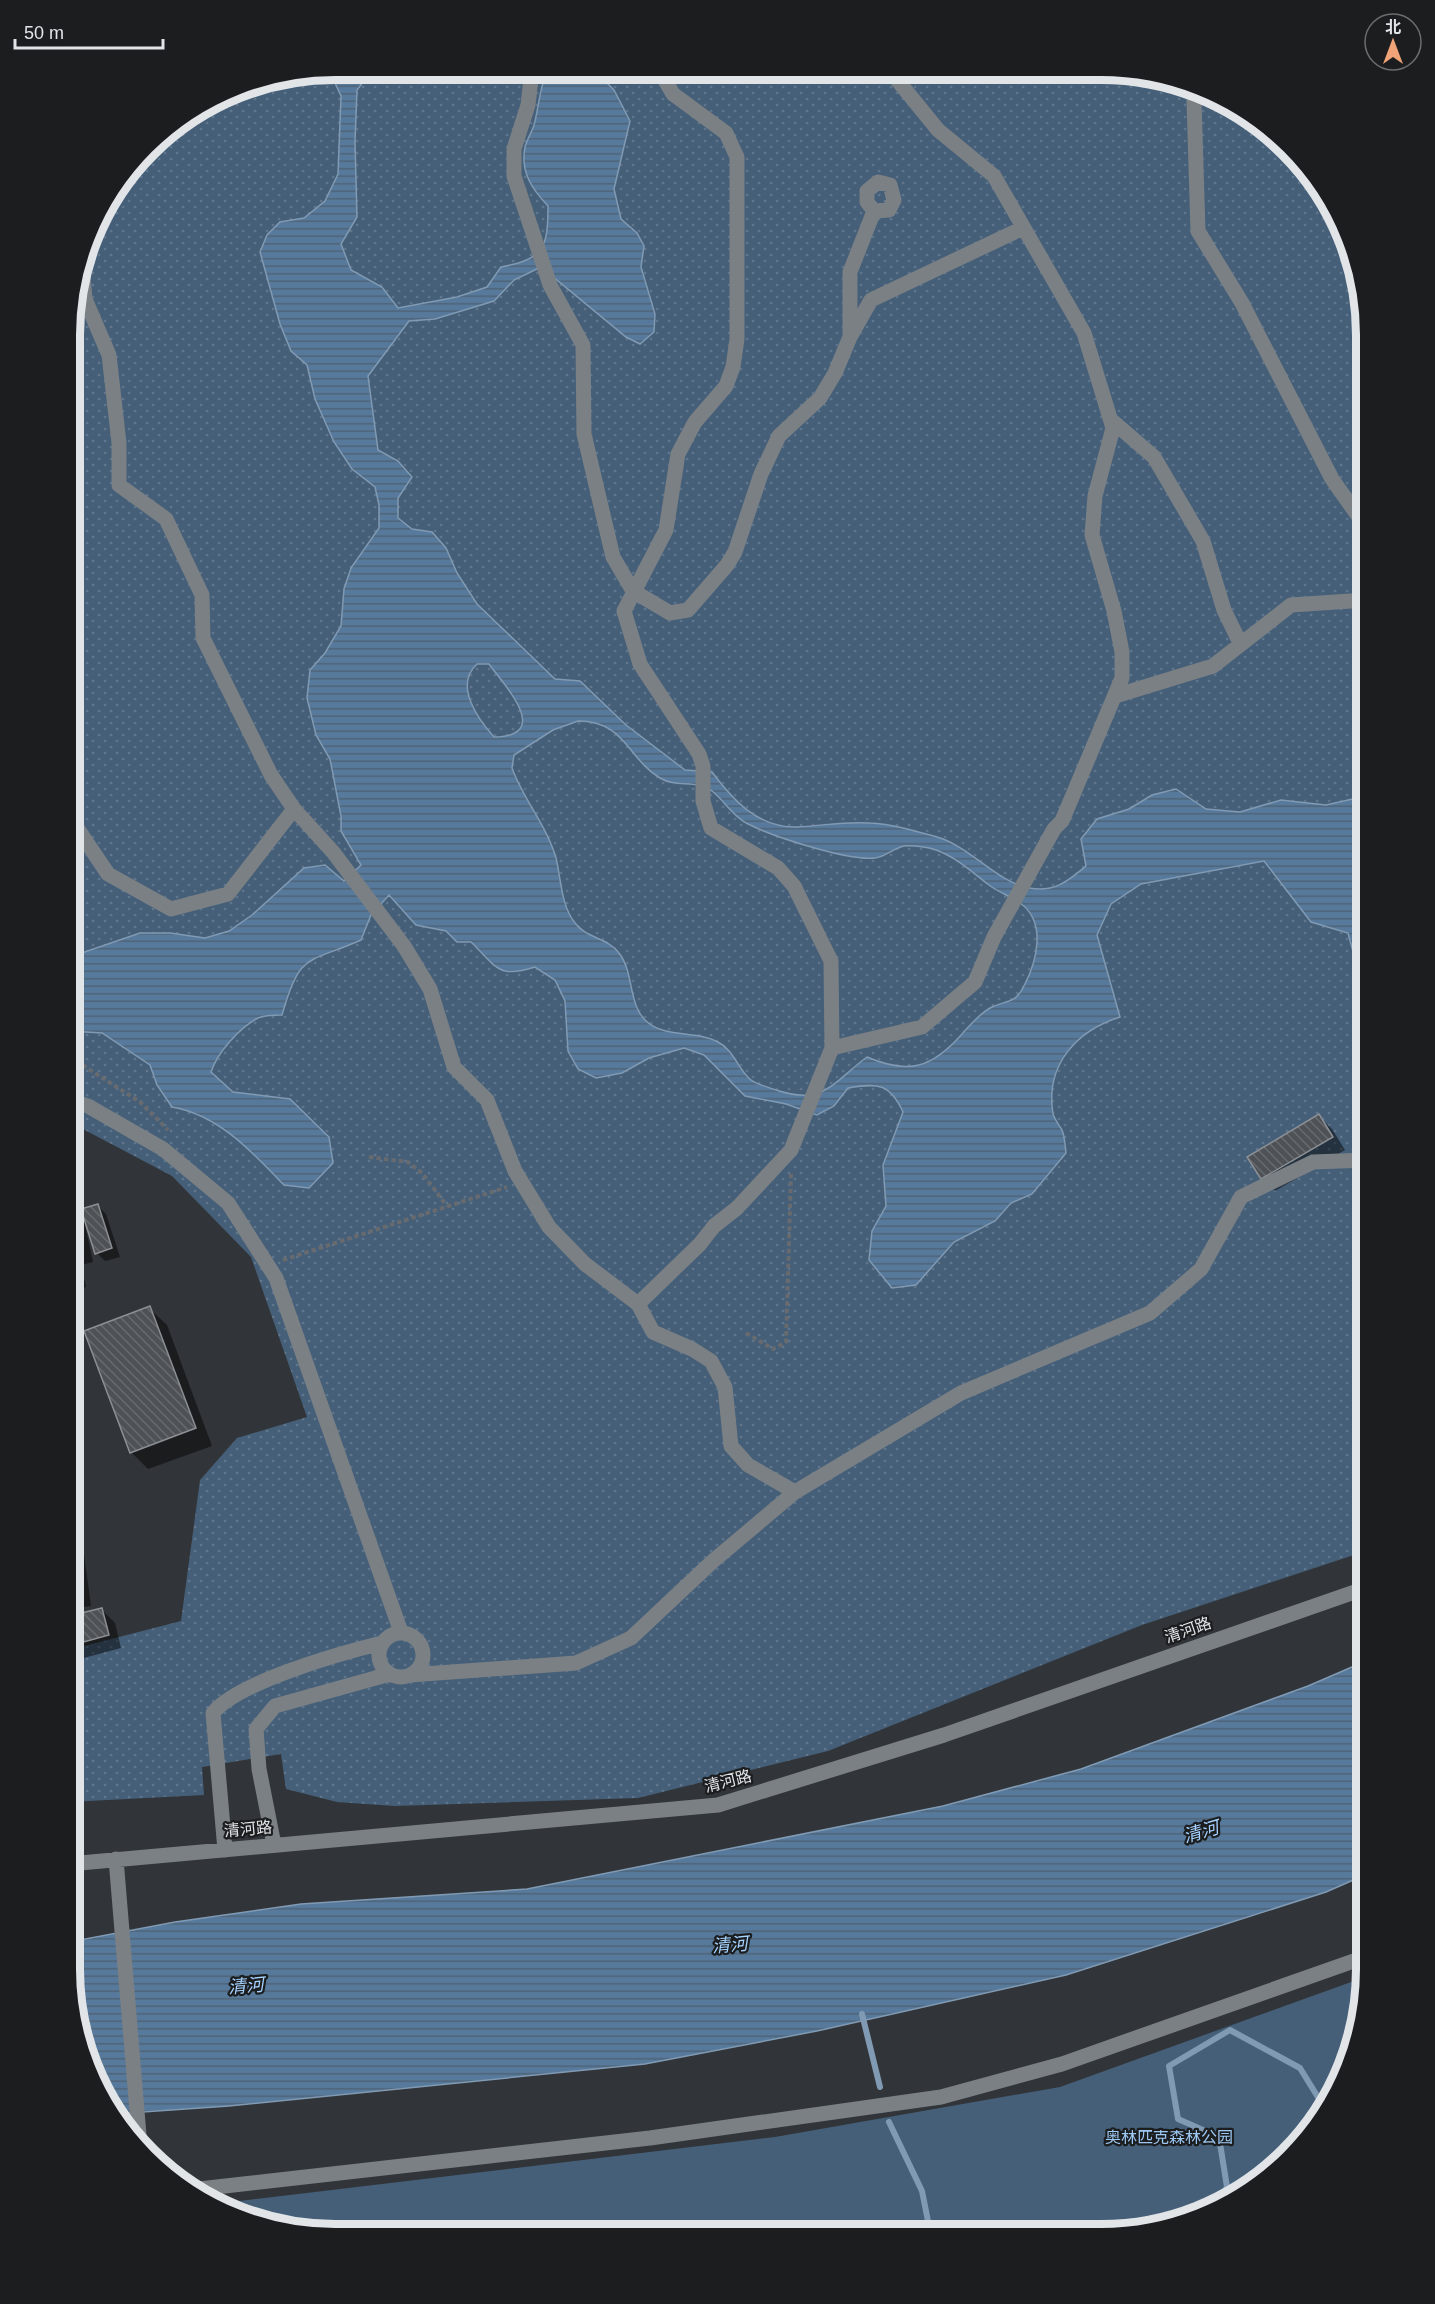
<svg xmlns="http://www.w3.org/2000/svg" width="1435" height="2304" font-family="Arial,'Noto Sans SC',sans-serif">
	<defs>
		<pattern id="grass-dots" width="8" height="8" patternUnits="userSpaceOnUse" patternTransform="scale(1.5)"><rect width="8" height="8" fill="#455f79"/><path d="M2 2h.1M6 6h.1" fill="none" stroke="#60768c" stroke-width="1.8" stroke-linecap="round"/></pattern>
		<pattern id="water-rules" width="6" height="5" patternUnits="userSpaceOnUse" patternTransform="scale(1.5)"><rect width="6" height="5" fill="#577a9c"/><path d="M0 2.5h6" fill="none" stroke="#4e6275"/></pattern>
		<pattern id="building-back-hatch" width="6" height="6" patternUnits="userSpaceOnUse" patternTransform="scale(1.5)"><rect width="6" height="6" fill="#4e5256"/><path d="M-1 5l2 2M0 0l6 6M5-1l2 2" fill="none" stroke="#676b6e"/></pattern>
	</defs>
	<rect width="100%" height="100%" fill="#313539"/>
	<path fill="url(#grass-dots)" d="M335,69L1135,71L1202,89L1262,124L1311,173L1346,233L1366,335V1551L1142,1625L828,1751L638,1798L395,1806L337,1802L286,1789L281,1754L202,1767L204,1795L69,1802V1650L181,1621L200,1480L237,1438L307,1417L251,1257L172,1176L81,1128L70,1130L71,300L97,217L159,135L233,89Z"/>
	<path fill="#455f79" d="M1365,1977L1352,2055L1311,2131L1262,2180L1202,2215L1101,2235L300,2233L233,2215L214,2204L775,2137L1060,2087Z"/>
	<path fill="url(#water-rules)" stroke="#819ab3" stroke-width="1.5" fill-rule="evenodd" d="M335,69H373L357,90L355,142L357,217L341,244L351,270L382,287L398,308L457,297L487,287L501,267C544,259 548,248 548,206C532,189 520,172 525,147C527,139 532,132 534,125C539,107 539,91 546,74L556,70H594L614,90L630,121L614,189L621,219L637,233L644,246L641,267L655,314L654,332L640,344L626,337L541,267L514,280L494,301L435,319L409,321L368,376L378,450L398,461L412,477L398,498V518L412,529L432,532L446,548L457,573L477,604L555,679L580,681L626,725L685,770L712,772C733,800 758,828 797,827C821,826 845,821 870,823C892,824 916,831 937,837C971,847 995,881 1029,888C1054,893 1068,881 1086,866L1081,839L1097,819L1129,809L1152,795L1176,789L1206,809L1240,812L1281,800L1326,805L1366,796V978L1355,959L1348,933L1311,922L1264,861L1141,884L1111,904L1097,935L1120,1017C1076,1031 1045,1065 1053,1114C1055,1120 1059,1125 1062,1130C1065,1137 1065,1146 1066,1153L1032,1194L1011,1203L995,1221L954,1242L916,1285L892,1288L869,1260L872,1231L886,1206L883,1165L903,1112C890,1083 877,1083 848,1088L834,1106L817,1115L786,1104L745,1096L704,1055L684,1048L649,1058L622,1073L596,1078L578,1069L568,1051L565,1001L555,980L535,967C497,979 497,967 471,942H457L446,931L416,925L389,895L371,915L361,940C307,964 300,951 282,1015C275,1015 265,1015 258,1018C240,1027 217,1053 211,1072L233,1092L290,1099L329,1137L333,1163L309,1188L284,1185C252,1152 219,1115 172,1107L157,1085L150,1065L102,1033L70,1031V957L140,933H170L205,938L229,931L252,915L304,868L325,865L344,881L361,865L341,831V816L330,759L316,735L307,698L310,670L325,653L341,626L344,589L351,568L379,528V505L375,487L352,469L334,442L315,399L307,365L291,351L280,324L260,252L267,235L280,222L304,218L325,201L338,174L341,96L329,70ZM477,664H489C503,684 554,736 494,737C477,718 454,685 477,664ZM578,721C625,721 627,758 660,778C676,788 697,779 712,791C725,801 732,816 748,824C774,837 848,861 875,858C885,857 894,848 904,846C912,845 928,847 936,850C956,857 972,872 989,885C998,892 1010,896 1020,903C1047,922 1037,961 1024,986C1015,1004 1007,1000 992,1007C981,1012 970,1025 962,1034C932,1068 909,1075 867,1057C832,1083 824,1106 776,1090C769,1087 757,1085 751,1080C738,1070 734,1050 718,1042C697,1030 664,1039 645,1020C628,1003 634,972 619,953C607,937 587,939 575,923C561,906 561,878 556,858C547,826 523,799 512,768L514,755L553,730Z
		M1366,1661L1365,1875L1326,1892L1066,1975L817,2031L645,2064L229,2106L114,2114L89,2071L69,1969V1942L175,1922L301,1904L527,1889L943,1806L1081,1769L1308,1686Z"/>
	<path fill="#0007" d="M1319,1116L1332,1129L1345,1150L1275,1191L1262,1178L1249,1157Z
		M70,1181L77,1188L82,1210L97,1205L106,1214L120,1257L105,1261L97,1253L87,1224L85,1225L93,1262L81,1265L86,1287L70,1291Z
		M149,1308L167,1325L212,1446L148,1469L131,1452Z
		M70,1515L80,1525L91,1606L69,1609Z
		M102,1610L115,1623L121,1648L69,1662V1618Z"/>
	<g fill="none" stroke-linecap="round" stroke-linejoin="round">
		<path stroke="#819ab3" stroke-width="6" d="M862,2014L880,2087
			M889,2122L922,2191L929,2226L945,2235
			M1216,2207L1227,2187L1219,2137L1178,2119L1169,2066L1230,2030L1300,2068L1324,2107"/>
	</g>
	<path fill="url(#building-back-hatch)" stroke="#8c9095" stroke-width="1.5" d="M1319,1114L1333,1137L1261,1179L1247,1157Z
		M98,1204L112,1248L95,1254L81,1209Z
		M70,1214L77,1245L70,1246Z
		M150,1306L196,1428L130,1453L84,1331Z
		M70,1553L75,1589L70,1590Z
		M102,1608L109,1635L69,1646V1616Z"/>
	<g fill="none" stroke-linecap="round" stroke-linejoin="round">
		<path stroke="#676b6f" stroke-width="4" stroke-dasharray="4.5 3" stroke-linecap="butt" d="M70,1057L140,1102L168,1130
			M369,1157L408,1162L422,1173L447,1206
			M283,1260L507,1187
			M746,1333L773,1349L786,1342L791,1174"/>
		<path stroke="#7b8084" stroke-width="15" d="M532,70L528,105L514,149V176L550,285L583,345L584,434L613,557L633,591L670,613L688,610L727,565L735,552L761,474L779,436L820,398L835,373L850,337L871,300L1023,228
			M1198,88L1194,101L1198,231L1242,303L1332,479L1366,527
			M82,263L85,299L109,355L119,443V485L166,519L202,595L203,638L271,775L294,809L333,852L404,946L430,989L454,1067L487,1100L515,1171L549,1227L585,1264L638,1304L653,1332L692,1349L711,1361L725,1387L731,1446L748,1465L795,1492
			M850,334V272L874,211L867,202V191L878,182L890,185L894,200L889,210L874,211
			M1110,419L1154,457L1203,541L1224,610L1240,643
			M1115,696L1213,666L1291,605L1366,600
			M71,819L108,874L171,909L228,894L294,809
			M832,1048L922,1027L975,982L994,937L1054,829L1062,821L1122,678V652L1114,611L1092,535L1095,496L1113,428L1084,333L994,176L938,130L890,71
			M70,1100L88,1106L163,1149L228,1203L276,1278L401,1632
			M638,1304L700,1244L714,1226L737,1208L791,1150L832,1048L831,961L794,886L778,868L711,828L703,801V766L699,754L640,664L624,611L666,530L678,454L695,422L726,386L733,367L737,339V157L726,133L673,94L659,70
			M379 1655a22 22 0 1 1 44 0a22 22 0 1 1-44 0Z
			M410,1675L576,1663L631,1638L713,1561L795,1492L961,1393L1150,1313L1201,1269L1241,1197L1313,1162L1366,1160
			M274,1845L259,1769L256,1729L275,1706L390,1674
			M225,1850L213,1713C238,1682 341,1653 382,1643
			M116,1859L140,2147
			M69,1864L718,1805L944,1735L1366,1588
			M190,2190L650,2138L941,2097L1062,2064L1365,1957"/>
	</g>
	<g text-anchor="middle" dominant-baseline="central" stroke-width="4.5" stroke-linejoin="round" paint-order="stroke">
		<g font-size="16" fill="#e2e5e8" stroke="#1b1d1f">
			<text transform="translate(1188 1630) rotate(-19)">清河路</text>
			<text transform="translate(728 1781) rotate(-14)">清河路</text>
			<text transform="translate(248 1829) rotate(-5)">清河路</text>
		</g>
		<g font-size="16" fill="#9dc9f4" stroke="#1b1d1f">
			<text x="1169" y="2137">奥林匹克森林公园</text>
		</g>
		<g font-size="18" font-style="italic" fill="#a6d3ff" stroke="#1b1d1f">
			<text transform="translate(1201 1832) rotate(-16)">清河</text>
			<text transform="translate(730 1945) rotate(-5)">清河</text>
			<text transform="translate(246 1986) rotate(-5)">清河</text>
		</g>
	</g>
	<path d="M0 0H1435V2304H0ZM335 80H1101A255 255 0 0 1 1356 335V1969A255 255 0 0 1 1101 2224H335A255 255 0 0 1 80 1969V335A255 255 0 0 1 335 80Z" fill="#1b1d1f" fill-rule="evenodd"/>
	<path fill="none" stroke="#e2e5e8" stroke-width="8" d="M335 80H1101A255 255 0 0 1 1356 335V1969A255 255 0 0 1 1101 2224H335A255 255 0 0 1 80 1969V335A255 255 0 0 1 335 80Z"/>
	<g transform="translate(1393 42)"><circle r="28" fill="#1b1d1f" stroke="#6b6d6f" stroke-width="1.5"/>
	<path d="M0-4.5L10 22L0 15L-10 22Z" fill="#efa377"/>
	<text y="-9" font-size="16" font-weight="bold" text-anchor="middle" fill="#e2e5e8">北</text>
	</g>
	<path d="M15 39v9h148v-9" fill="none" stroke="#e2e5e8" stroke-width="3"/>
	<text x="24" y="39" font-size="18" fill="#e2e5e8" stroke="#1b1d1f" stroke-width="4.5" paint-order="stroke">50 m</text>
</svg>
